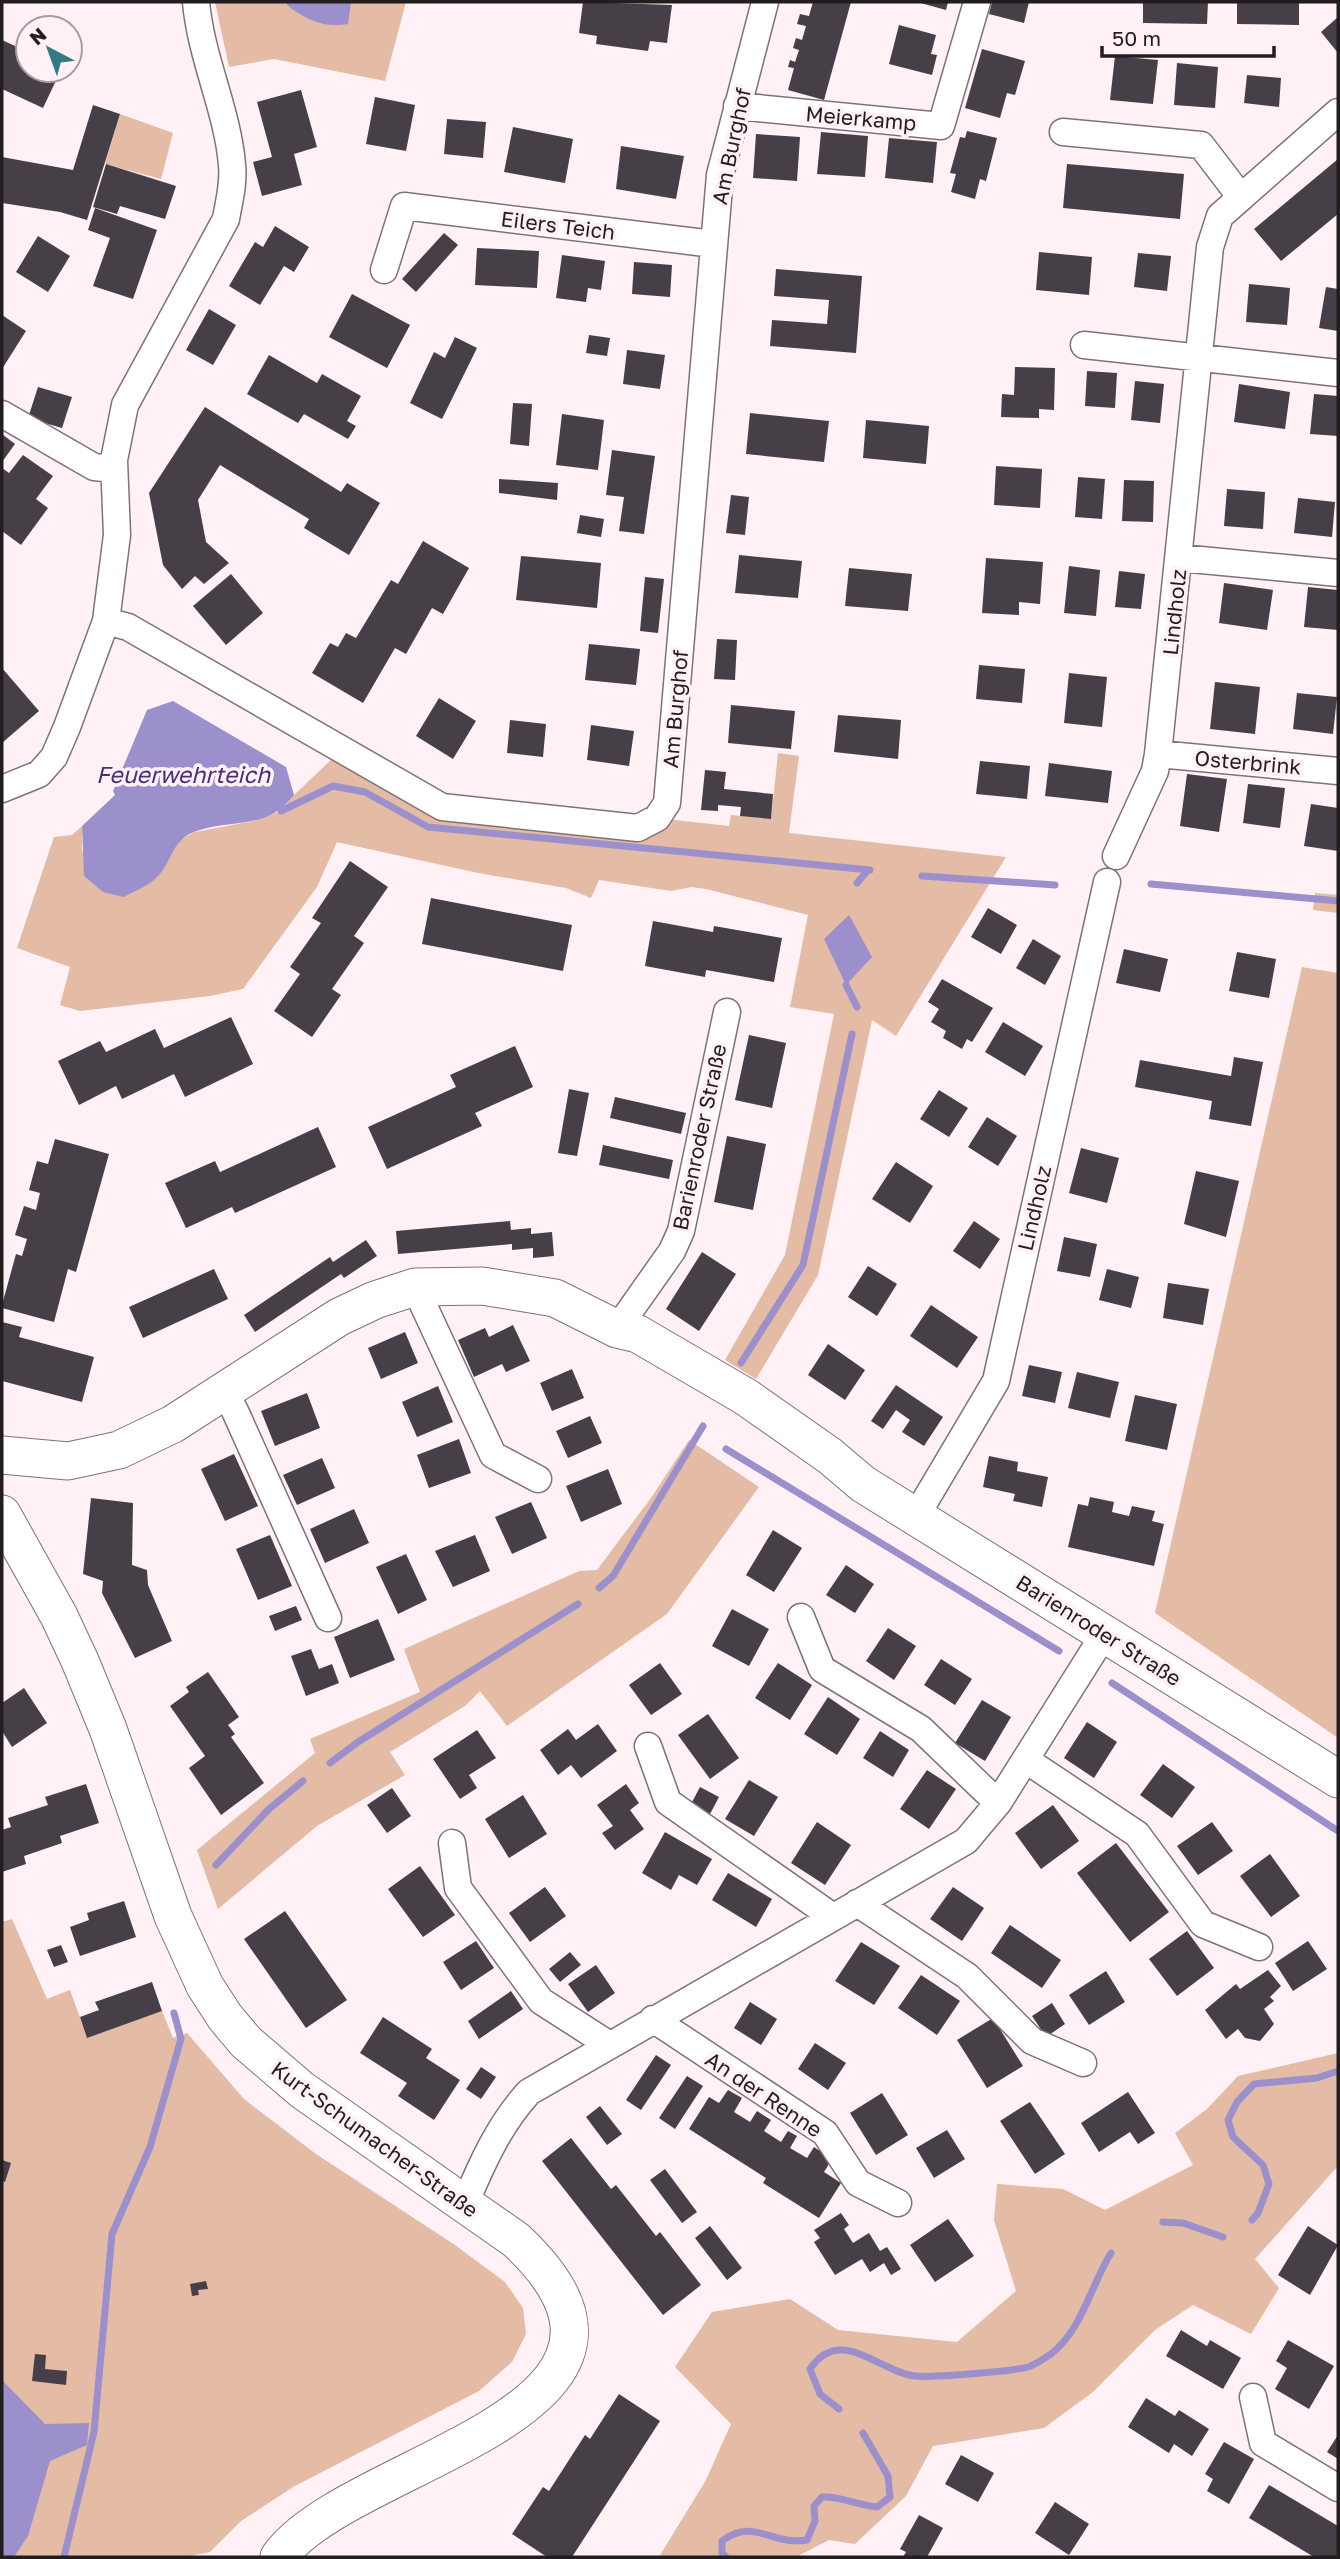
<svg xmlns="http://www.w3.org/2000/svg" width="1340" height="2559" font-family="'Golos Text',sans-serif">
	<rect width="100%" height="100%" fill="#fff1f6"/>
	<path fill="#e4bba4" d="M215,2H406L385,81L274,59L229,67Z
		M120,114L173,133L161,179L105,164Z
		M778,753L799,756L789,833L1006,857L896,1036L872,1020L818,1275L756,1379L725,1360L785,1255L834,1014L790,1007L808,915L706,889L691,887L671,891L599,880L591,898L566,888L478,873L337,842L317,887L243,989L210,996L80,1011L60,1005L70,967L17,948L54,837L72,835L82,826V851L157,877L177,841L195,832L253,821L281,811L294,795L333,758L443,807L657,818L729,826L731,815L771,819Z
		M1315,893L1338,895V913L1313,910Z
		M1302,967L1338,973V1738L1155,1613Z
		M689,1440L759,1487L667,1614L507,1726L480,1691L465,1706L390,1752L405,1775L317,1826L218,1909L197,1850L315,1753L310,1739L420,1692L404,1649L579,1571L597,1570L651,1498Z
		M12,1919L47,1999L70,1990L87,2037L162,2011L173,2038L187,2033L244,2099L316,2154L455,2245L505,2282L523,2308L526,2334L512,2362L479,2391L293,2487L241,2521L210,2552L184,2557H2V1922Z
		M1338,2053V2166L1255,2259L1279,2288L1251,2334L1193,2305L1155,2330L1093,2392L1044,2428L933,2446L906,2496L855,2544L829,2540L796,2557H659L706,2480L731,2424L675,2367L712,2312L790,2299L838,2330L957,2342L1016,2291L994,2220L997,2184L1063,2189L1105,2210L1193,2165L1175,2133L1207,2109L1238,2076Z"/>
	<path fill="#9b90cc" d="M287,2H351L348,24C324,28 306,20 287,5Z
		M173,701L286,767L294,795C267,831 232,818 194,832C171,841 173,861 157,877C149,886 134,891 124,897L103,892L84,876L82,826L115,795L113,791L147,710Z
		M849,915L872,957L846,985L824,939Z
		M2,2380L45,2424L89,2423L87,2445L50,2461L28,2536L14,2557H2Z"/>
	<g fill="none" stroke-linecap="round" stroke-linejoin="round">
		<path stroke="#9b90cc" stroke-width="7" d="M281,811L333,786L365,792L428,827L870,870
			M922,876L1055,885
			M857,883L868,870
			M1151,884L1338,901
			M846,985L857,1007
			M741,1363L803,1265L852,1034
			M726,1449L1059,1651
			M599,1588L613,1576L703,1426
			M1112,1683L1338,1831
			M330,1763L358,1742L578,1604
			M216,1865L269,1809L303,1781
			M1252,2220L1258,2213L1269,2184L1263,2165L1233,2137L1228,2120L1237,2102L1254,2084L1317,2078L1338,2071
			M1163,2222L1183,2223L1223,2237
			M839,2409L820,2394L810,2369C840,2324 879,2372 915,2376C929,2378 1014,2371 1028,2367C1035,2365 1045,2358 1051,2354C1082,2330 1091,2285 1111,2253
			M64,2557L94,2432L112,2234L150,2147L181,2039L174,2013
			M726,2557L722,2553V2541C754,2517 771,2546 807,2540L815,2521L814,2506L822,2497C840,2496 858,2505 877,2507L890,2497L888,2476L863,2433"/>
	</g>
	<path fill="#463f47" d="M583,2L672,5L667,43L650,41L648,51L596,44L597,36L579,33Z
		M813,2H851L824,100L788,90L794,68L788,67L790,60L795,62L799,50L793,48L796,38L802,40L806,26L797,24L800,14L809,16Z
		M917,2H948L946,10Z
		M992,2H1029L1024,23L989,14Z
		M1143,2H1208L1207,24L1143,23Z
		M1237,2H1299V25L1237,24Z
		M1338,17V53L1321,32Z
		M899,25L936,35L931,54L937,55L932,75L889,64Z
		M2,40L28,52V70H61L43,108L2,89Z
		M982,49L1025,61L1015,95L1007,93L1000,118L965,108Z
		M1115,56L1158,60L1153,104L1110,100Z
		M1177,63L1218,67L1215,108L1174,105Z
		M1247,75L1281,78L1279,107L1244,103Z
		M301,90L317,147L294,154L302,185L262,196L253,162L272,157L257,102Z
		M375,97L415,105L406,151L366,144Z
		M93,105L120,114L87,220L60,212L2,203V157L73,170Z
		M447,119L486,122L483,158L444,154Z
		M513,127L573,139L565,183L504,172Z
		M967,131L997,138L986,181L980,179L975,199L951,192L956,174L950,173L960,137L965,138Z
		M821,132L868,136L865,177L817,174Z
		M756,134L800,137L797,181L753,178Z
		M889,138L937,142L933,183L885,178Z
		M621,146L684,156L676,199L616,189Z
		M1338,159V214L1281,261L1254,229Z
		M106,164L176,186L165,219L120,206L117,214L93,207Z
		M1067,164L1184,174L1180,219L1063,208Z
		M95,208L157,230L133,299L93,286L110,238L88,230Z
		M275,226L309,247L294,272L284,266L260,305L229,286L255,242L263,247Z
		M444,233L458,245L416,292L402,279Z
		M38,236L70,256L48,292L16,272Z
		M477,248L539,251L537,288L475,285Z
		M1039,252L1092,257L1089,295L1036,290Z
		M1138,253L1171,256L1167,291L1134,287Z
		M562,255L605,261L601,290L588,288L586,302L556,298Z
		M634,262L672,265L670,297L632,294Z
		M776,269L862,276L856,353L770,346L772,320L827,324L829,300L774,296Z
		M1249,284L1290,288L1287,325L1246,322Z
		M1326,287L1338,289V331L1319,328Z
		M352,294L410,325L387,368L329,337Z
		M209,309L236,325L213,365L186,350Z
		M2,315L26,331L2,369Z
		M589,335L610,338L607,356L586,353Z
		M455,337L477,348L442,419L410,403L434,352L445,358Z
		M627,350L665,355L660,389L623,384Z
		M269,355L317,383L322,374L361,396L347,421L356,426L348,439L304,414L298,423L247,394Z
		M1015,367L1055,368L1054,410L1039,409V418L1001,417L1002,394L1014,395Z
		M1087,371L1117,373L1115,408L1085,406Z
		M1135,381L1164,384L1160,423L1131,420Z
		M1239,384L1290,392L1285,429L1234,422Z
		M38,387L72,397L62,428L28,418Z
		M1314,394L1338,396V436L1310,434Z
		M513,403L532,404L529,446L510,444Z
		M205,407L341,492L347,483L380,503L349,555L304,528L309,519L220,465L198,500L206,542L229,563L204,584L195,576L182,589L163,565L149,493Z
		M750,413L829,421L824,462L746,454Z
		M562,414L604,420L598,470L556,465Z
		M866,420L929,426L926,464L863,458Z
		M2,434L15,444L2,462Z
		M612,450L655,456L644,534L619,531L624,497L606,495Z
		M23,455L53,476L36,499L48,508L21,545L2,531V468L9,473Z
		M996,466L1042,469L1040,508L994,505Z
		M1078,477L1105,479L1102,519L1075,517Z
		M499,479L558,483L557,500L499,493Z
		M1124,480L1154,481L1153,522L1122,521Z
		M1227,489L1265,492L1263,529L1224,526Z
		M731,495L749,497L745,535L726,533Z
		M1298,498L1335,502L1332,537L1294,533Z
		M580,515L604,519L601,537L577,533Z
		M423,541L469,568L443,614L432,608L406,654L395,648L363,703L312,673L330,643L338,647L346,633L356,638L391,580L398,584Z
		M739,555L802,561L798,598L735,593Z
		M521,556L601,563L597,608L516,600Z
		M986,558L1043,562L1040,604L1019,602V615L982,613Z
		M1069,566L1100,570L1096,616L1064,613Z
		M849,568L912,574L908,611L845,606Z
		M1119,571L1145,574L1141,609L1115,607Z
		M231,574L263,613L226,645L193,606Z
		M645,577L664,579L658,633L640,631Z
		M1224,583L1273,590L1267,630L1219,623Z
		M1308,587L1338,590V630L1304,627Z
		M717,639L737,640L735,680L714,679Z
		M589,644L640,649L636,685L585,680Z
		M979,665L1025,669L1022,703L976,699Z
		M2,668L39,711L2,743Z
		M1069,673L1107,677L1102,727L1064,723Z
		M1215,682L1260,687L1255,734L1210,729Z
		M1297,693L1337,697L1333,734L1293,729Z
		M439,698L476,721L453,759L416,736Z
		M731,705L795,711L791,749L728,743Z
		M838,715L901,720L898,759L834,752Z
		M510,720L546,724L543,757L507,753Z
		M591,725L634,731L629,766L587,760Z
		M980,761L1030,766L1027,799L976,794Z
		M1049,763L1112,771L1108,803L1045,796Z
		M705,770L726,772L724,789L773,794L771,819L740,816L741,807L718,805V811L701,810Z
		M1187,774L1227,779L1219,832L1180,826Z
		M1248,784L1285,788L1280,828L1243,823Z
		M1311,804L1338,808V851L1304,846Z
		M350,861L388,887L354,936L364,943L332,989L341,995L312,1037L274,1011L300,974L290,967L321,923L312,918Z
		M431,898L572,925L563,971L422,944Z
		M988,908L1017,925L1001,954L971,937Z
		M653,921L713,932L714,926L782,938L774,982L706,970L705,977L645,966Z
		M1033,939L1061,956L1045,985L1016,968Z
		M1124,949L1168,959L1160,992L1116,983Z
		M1237,952L1276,959L1269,998L1229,991Z
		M942,979L993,1008L972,1042L967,1039L962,1049L943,1038L946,1031L931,1022L939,1009L928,1002Z
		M231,1017L253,1064L185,1097L174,1074L122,1099L116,1086L79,1105L58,1061L100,1041L106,1052L155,1029L164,1048Z
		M1003,1022L1043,1046L1025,1076L985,1052Z
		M749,1035L786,1043L772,1108L735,1100Z
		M515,1046L533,1087L475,1113L482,1126L387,1169L368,1127L456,1087L450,1075Z
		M1234,1057L1263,1062L1251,1126L1209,1119L1212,1101L1135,1087L1140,1060L1231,1076Z
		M569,1089L589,1093L577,1156L558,1153Z
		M939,1090L968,1108L949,1137L920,1119Z
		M615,1097L686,1113L681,1134L610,1118Z
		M987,1117L1017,1136L998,1166L968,1147Z
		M318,1127L336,1167L235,1213L232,1207L186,1228L165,1183L215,1161L220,1172Z
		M727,1136L766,1144L753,1210L714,1202Z
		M55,1139L109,1154L76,1272L68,1269L54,1322L2,1308V1305L16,1254L22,1256L27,1239L15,1235L24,1206L36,1210L40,1193L29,1190L37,1161L48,1164Z
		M603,1145L673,1160L669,1179L599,1165Z
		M1081,1148L1119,1158L1107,1203L1069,1193Z
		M896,1162L933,1186L910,1223L872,1199Z
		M1196,1171L1239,1181L1226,1237L1184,1224Z
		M510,1221L511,1230L531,1228V1234L552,1232L554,1256L533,1258V1248L512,1250V1244L398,1254L396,1231Z
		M974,1221L1000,1239L980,1269L953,1251Z
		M1064,1237L1097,1244L1090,1277L1057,1271Z
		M366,1240L377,1256L344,1278L341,1274L255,1332L244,1315L330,1257L333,1262Z
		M702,1252L736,1274L699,1331L666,1309Z
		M868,1266L897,1284L877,1316L848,1297Z
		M214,1269L228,1299L143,1338L129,1307Z
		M1107,1269L1139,1277L1131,1308L1099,1300Z
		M1168,1283L1209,1289L1203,1325L1163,1318Z
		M931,1305L978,1337L957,1368L910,1336Z
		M2,1322L22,1327L19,1337L94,1357L82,1402L2,1381Z
		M513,1325L530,1361L506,1372L502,1364L474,1377L458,1340L485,1328L489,1337Z
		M405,1332L418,1363L381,1379L368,1348Z
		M828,1344L865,1370L845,1400L808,1375Z
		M1029,1365L1062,1372L1055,1403L1022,1396Z
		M572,1369L584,1398L552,1411L540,1383Z
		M1077,1372L1119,1382L1110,1418L1068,1408Z
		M896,1385L943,1417L924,1446L902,1432L910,1420L896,1410L883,1429L871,1421Z
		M438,1386L453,1422L417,1437L402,1402Z
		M307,1393L320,1428L275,1446L261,1411Z
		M1135,1395L1177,1404L1167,1450L1125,1441Z
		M590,1416L602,1443L568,1458L556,1431Z
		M459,1439L471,1473L429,1488L417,1455Z
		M234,1454L258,1506L225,1521L201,1469Z
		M989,1456L1018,1462L1017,1471L1048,1477L1042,1507L1013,1501L1015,1494L983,1487Z
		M322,1458L335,1488L297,1505L283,1475Z
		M608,1469L622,1504L581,1522L566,1486Z
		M1090,1497L1114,1502L1112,1512L1129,1516L1132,1506L1155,1511L1152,1521L1164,1524L1154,1566L1068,1547L1078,1504L1088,1506Z
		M91,1498L133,1503L132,1565L147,1570L148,1585L172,1641L135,1658L102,1593L103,1581L83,1574Z
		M531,1502L547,1538L512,1554L495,1517Z
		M354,1509L369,1543L325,1563L310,1529Z
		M773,1530L802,1548L774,1592L746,1575Z
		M270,1535L292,1586L258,1600L236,1549Z
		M475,1535L490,1571L453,1587L435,1551Z
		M406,1554L427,1600L398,1614L376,1567Z
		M846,1565L874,1584L855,1613L826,1595Z
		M296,1606L302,1620L275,1631L269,1616Z
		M732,1609L769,1629L749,1666L712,1646Z
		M378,1619L395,1660L350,1678L334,1637Z
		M888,1628L916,1646L894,1680L866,1661Z
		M311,1649L319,1669L332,1664L339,1683L306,1696L291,1656Z
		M941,1659L972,1679L955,1705L924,1685Z
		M660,1663L682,1694L651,1715L629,1685Z
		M778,1663L812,1685L790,1720L755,1698Z
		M208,1672L239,1717L228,1725L235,1734L231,1737L264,1783L221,1815L189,1768L205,1756L170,1706L189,1692L186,1687Z
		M24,1688L47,1723L12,1747L2,1731V1703Z
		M828,1697L860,1719L837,1755L804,1734Z
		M982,1700L1011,1717L985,1761L955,1743Z
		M708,1714L739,1758L710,1779L678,1735Z
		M1087,1722L1117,1742L1094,1778L1064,1758Z
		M598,1724L617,1751L581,1778L571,1765L558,1775L540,1750L568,1729L576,1740Z
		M477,1730L496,1758L469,1775L477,1788L460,1799L433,1759Z
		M880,1731L909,1750L893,1777L863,1758Z
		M1163,1764L1195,1787L1172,1818L1140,1795Z
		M927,1770L956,1789L929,1829L900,1809Z
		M749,1780L778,1797L754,1836L725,1819Z
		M86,1784L99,1823L60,1836L62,1843L24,1856L26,1864L2,1872V1830L11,1827L8,1818L48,1805L45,1797Z
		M626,1784L639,1803L630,1810L644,1829L615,1850L602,1833L613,1826L597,1805Z
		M700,1787L719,1797L710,1814L691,1804Z
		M392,1788L411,1816L387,1833L367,1805Z
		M523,1795L547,1834L509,1858L485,1819Z
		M1053,1805L1079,1841L1041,1869L1015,1833Z
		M817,1822L851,1845L825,1885L791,1863Z
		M1212,1822L1233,1851L1198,1875L1177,1846Z
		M665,1832L712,1859L697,1885L679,1875L671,1890L642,1873Z
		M1116,1843L1169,1912L1130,1942L1077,1873Z
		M1270,1854L1300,1896L1271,1917L1240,1876Z
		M420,1866L455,1915L423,1937L388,1889Z
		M728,1873L772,1899L756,1927L712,1900Z
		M545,1887L566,1916L530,1942L509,1913Z
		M953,1887L984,1908L962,1941L930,1919Z
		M124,1901L136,1937L80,1956L70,1927L89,1920L87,1913Z
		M285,1911L347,2000L306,2028L244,1939Z
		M1010,1925L1061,1960L1042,1988L991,1953Z
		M1187,1931L1214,1968L1177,1996L1149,1959Z
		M476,1941L494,1968L461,1990L443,1962Z
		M1308,1941L1327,1969L1293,1991L1275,1963Z
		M861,1942L900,1966L874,2005L835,1981Z
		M61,1945L68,1962L54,1967L47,1950Z
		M570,1952L581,1965L560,1982L549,1969Z
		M596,1965L615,1993L588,2012L568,1984Z
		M1268,1970L1281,1986L1270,1997L1274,2001L1264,2009L1274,2024L1260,2041L1245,2038L1238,2029L1226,2039L1205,2010L1236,1984L1240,1989Z
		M1106,1971L1125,2002L1089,2025L1069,1995Z
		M921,1975L960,2001L937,2035L898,2008Z
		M152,1982L162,2011L87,2038L80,2017L99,2010L95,2002Z
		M511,1991L523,2009L479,2039L468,2021Z
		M750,2002L777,2019L761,2045L734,2028Z
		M1052,2003L1065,2024L1046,2037L1032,2016Z
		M383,2017L432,2049L426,2058L460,2080L434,2120L398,2096L407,2083L360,2053Z
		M993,2018L1023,2066L987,2088L957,2040Z
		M815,2043L846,2063L828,2090L798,2069Z
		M656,2055L671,2065L641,2110L626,2100Z
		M481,2067L496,2077L481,2099L466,2089Z
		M687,2076L703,2086L675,2129L659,2118Z
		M728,2090L742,2098L734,2112L750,2122L757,2111L771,2120L764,2131L781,2142L788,2131L797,2136L790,2148L807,2158L814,2147L832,2159L824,2172L841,2183L819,2218L763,2183L766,2178L689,2129L709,2097L719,2103Z
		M1128,2092L1155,2133L1138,2144L1130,2132L1099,2152L1081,2123Z
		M882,2093L908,2135L876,2155L850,2113Z
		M1030,2102L1065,2154L1035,2174L1000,2121Z
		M600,2106L622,2134L607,2145L586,2117Z
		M947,2130L965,2159L934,2178L916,2148Z
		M571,2138L611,2189L616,2185L656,2236L660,2232L701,2285L663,2315L542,2161Z
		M2,2160L11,2163L5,2182L2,2181Z
		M665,2169L697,2212L682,2223L650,2180Z
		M841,2213L849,2225L844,2229L853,2243L869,2233L880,2251L887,2247L901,2269L891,2275L884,2263L870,2272L862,2259L835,2275L814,2242L820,2238L814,2230Z
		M948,2219L974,2256L935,2282L910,2245Z
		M710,2226L742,2268L727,2280L695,2238Z
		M1308,2226L1338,2245L1310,2295L1278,2275Z
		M206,2281L208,2289L198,2290L199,2295L192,2296L190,2284Z
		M1181,2330L1207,2346L1210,2340L1241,2358L1223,2389L1166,2356Z
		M1288,2340L1334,2366L1309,2409L1275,2389L1287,2368L1276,2361Z
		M35,2354L46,2355L45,2369L67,2371L66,2385L32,2381Z
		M619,2394L660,2421L572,2557H547L512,2534L543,2487L549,2491L585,2435L590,2439Z
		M1146,2398L1175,2416L1179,2410L1209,2429L1192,2456L1174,2444L1169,2453L1128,2427Z
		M1338,2435V2459L1327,2452Z
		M1224,2442L1254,2459L1229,2504L1207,2491L1213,2479L1205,2474Z
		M961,2455L994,2473L978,2502L945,2484Z
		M1269,2485L1338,2526V2557H1314L1249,2518Z
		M1055,2502L1089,2524L1069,2555L1035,2533Z
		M919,2515L943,2528L927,2557H903L906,2552L900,2549Z"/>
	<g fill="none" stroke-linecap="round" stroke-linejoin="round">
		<g stroke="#7f7277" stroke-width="29">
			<path id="street" d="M737,106L941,126L977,2
				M1063,132L1201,145L1240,196
				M384,270L404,206L713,244
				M1084,345L1338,373
				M2,414L94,467L114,469
				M1180,558L1338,573
				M106,621L128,627L442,807L638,828L657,818L667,803L720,175L765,2
				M1158,754L1338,771
				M2,789L39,774L54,757L67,727L106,621L117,535L114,460L125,405L226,219C229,201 234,184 232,165C228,112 201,58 196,2
				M1116,856L1155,771L1158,754L1210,247L1220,216L1338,112
				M415,1287L493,1455L538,1479
				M617,1329L672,1251L681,1231L727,1012
				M224,1392L235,1411L328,1618
				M916,1516L996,1381L1107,882
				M801,1617L822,1669L921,1729L998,1803
				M648,1746L668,1802L833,1917
				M1026,1760L1137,1834L1203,1924L1259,1947
				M452,1843L458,1888L541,2001L608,2044
				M857,1903L967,1976L1032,2041L1083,2063
				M653,2019L825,2133L858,2183L898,2203
				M465,2204C481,2165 500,2123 529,2092L966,1841L998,1803L1105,1633
				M1253,2397L1263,2443L1338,2488"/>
		</g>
		<g stroke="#7f7277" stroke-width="39">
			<path id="secondary" d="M2,1455L68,1461L119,1450L173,1424L339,1317L375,1300L415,1287L482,1286L555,1298L617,1329L638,1334L746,1397L830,1456L863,1484L1338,1779
				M2,1514L59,1616L80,1661L108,1729L173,1916L205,1986L225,2017L246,2042L302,2090L516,2240C702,2413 347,2460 279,2557"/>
		</g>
		<use href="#street" stroke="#fff" stroke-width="26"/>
		<use href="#secondary" stroke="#fff" stroke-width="37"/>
	</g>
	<g text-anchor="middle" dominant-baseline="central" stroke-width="7" stroke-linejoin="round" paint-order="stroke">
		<g font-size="21" fill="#221d1f" stroke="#fff1f6">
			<text transform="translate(861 118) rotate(5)">Meierkamp</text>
			<text transform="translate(731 146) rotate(-78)">Am Burghof</text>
			<text transform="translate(558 225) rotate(7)">Eilers Teich</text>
			<text transform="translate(1174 612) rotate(-84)">Lindholz</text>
			<text transform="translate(675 709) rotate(-85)">Am Burghof</text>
			<text transform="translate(1248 762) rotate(5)">Osterbrink</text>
			<text transform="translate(699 1137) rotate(-78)">Barienroder Straße</text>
			<text transform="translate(1034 1208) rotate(-77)">Lindholz</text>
			<text transform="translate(1099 1630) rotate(32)">Barienroder Straße</text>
			<text transform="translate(764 2094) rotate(34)">An der Renne</text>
			<text transform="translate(375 2139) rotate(36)">Kurt-Schumacher-Straße</text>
		</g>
		<g font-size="23" font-style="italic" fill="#45317a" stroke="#fff1f6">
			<text x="183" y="774">Feuerwehrteich</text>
		</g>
	</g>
	<rect width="1340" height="2559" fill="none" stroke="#221d1f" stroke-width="7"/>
	<g transform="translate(49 49) rotate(319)"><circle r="33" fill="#fff1f6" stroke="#a79ca0" stroke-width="2"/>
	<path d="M0-5L12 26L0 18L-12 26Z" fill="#337b82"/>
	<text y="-10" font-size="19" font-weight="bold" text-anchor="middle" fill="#221d1f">N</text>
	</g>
	<path d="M1102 46v10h172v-10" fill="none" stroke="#221d1f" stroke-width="3.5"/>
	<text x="1112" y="46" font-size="21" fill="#221d1f" stroke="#fff1f6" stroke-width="5" paint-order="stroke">50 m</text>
</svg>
